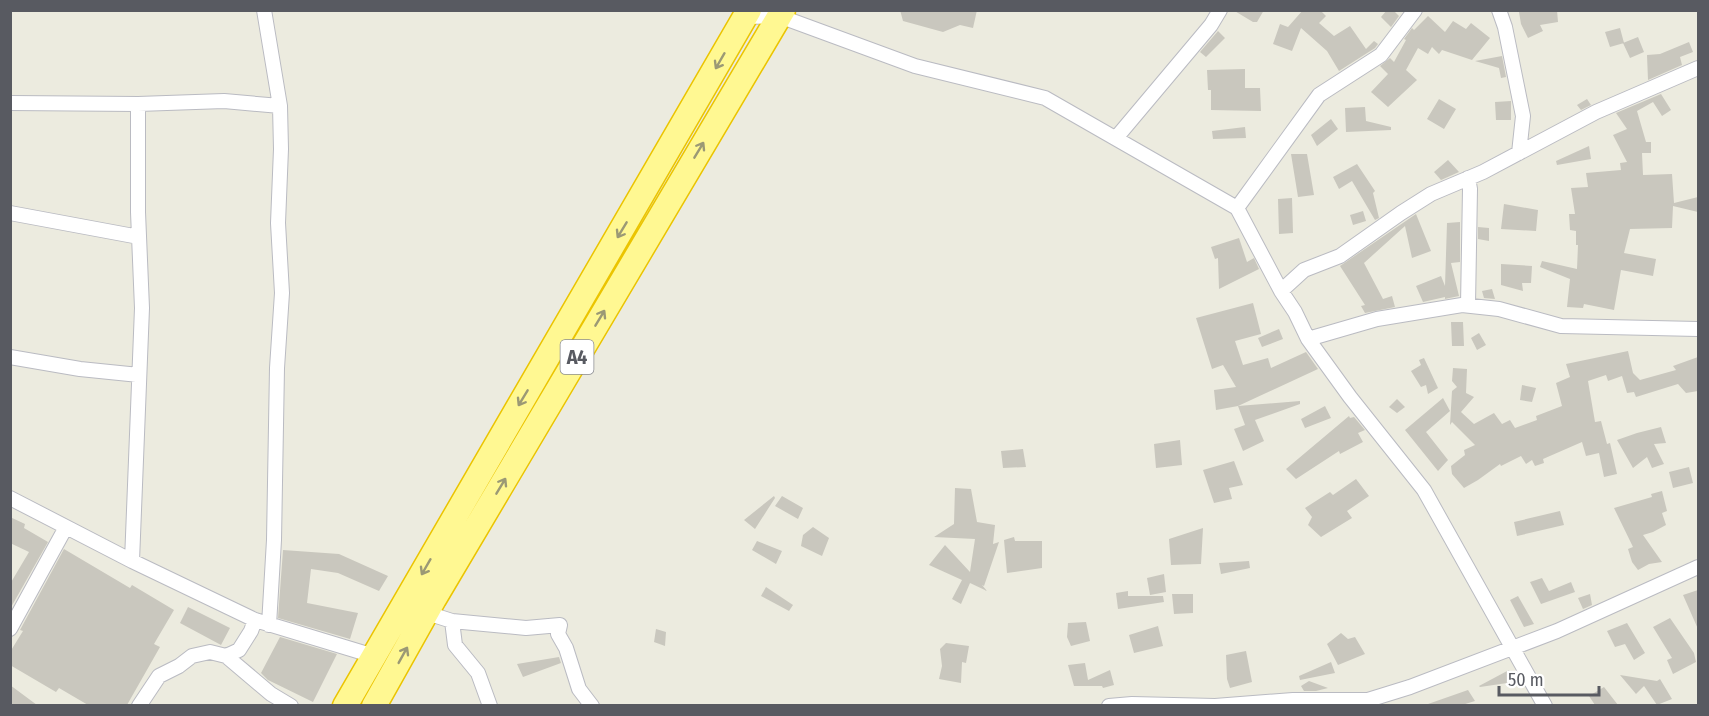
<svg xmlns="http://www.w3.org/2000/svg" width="1709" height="716" font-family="'Fira Sans Condensed',sans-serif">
	<rect width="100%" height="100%" fill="#ecebdf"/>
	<path fill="#c9c7be" d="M900,10H977L973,28L960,25L943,32L903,21Z
		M1233,10H1264L1257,22H1253Z
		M1303,10H1320L1326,16L1319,23L1334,36L1350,26L1366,49L1374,41L1378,44L1375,48L1339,71L1327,51L1301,28L1292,51L1273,44L1280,24L1288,27Z
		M1387,10H1393L1399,16L1391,27L1381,17Z
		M1529,10H1557L1558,22L1540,25L1543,31L1528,38L1521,24L1519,12Z
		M1428,16L1445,32L1453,21L1466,29L1471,23L1490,38L1472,60L1442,50L1439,54L1432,47L1428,54L1418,48L1406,70L1417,80L1388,107L1371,92L1388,74L1380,66L1390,58L1394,62L1406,40L1404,39L1412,28L1414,30Z
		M1620,28L1624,43L1610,47L1605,32Z
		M1218,31L1225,38L1206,57L1200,52Z
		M1638,37L1644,52L1630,58L1623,43Z
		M1689,42L1693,52L1680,57L1682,65L1648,80L1647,55L1660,54Z
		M1502,56L1506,77L1501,78L1499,68L1475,61Z
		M1245,69V88H1260L1261,111L1211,110V90H1208L1207,70Z
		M1661,94L1671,110L1662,116L1653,102L1637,111L1646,142H1651V153H1642L1643,175L1672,174L1674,203L1698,197V212L1673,206L1672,228L1630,229L1624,253L1656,259L1653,276L1621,270L1614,310L1584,304L1583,308L1567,307L1570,279L1540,267L1542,261L1577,269L1578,245H1576V231L1570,230L1569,214H1575L1571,188L1588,187L1586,173L1621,170L1620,163L1627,162L1613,135L1627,129L1616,113Z
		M1439,99L1456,109L1444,129L1427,119Z
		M1587,99L1591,105L1581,110L1577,105Z
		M1511,101V120H1496L1495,102Z
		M1365,107L1366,121L1391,127V130L1346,132L1345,108Z
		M1331,119L1338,129L1317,146L1311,135Z
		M1245,127L1246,138L1213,139L1212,131Z
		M1589,146L1591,159L1557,165L1556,161Z
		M1291,154H1307L1314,195L1298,197Z
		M1448,160L1459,172L1441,180L1434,172Z
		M1357,164L1375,191L1373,193L1379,218L1375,220L1352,181L1339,189L1333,177Z
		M1292,198L1293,233L1279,234L1278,199Z
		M1504,204L1538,210L1536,231L1501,229Z
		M1363,211L1366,221L1353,225L1350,215Z
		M1416,214L1431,251L1412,258L1405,226L1364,263L1383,299L1392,296L1395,307L1365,313L1361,306L1365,305L1340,266Z
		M1460,222V262L1451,263L1459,296L1445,299V297L1423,302L1416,286L1441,276L1445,286L1447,223Z
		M1478,227L1489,228V241L1478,239Z
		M1239,238L1247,262L1254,258L1259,269L1219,289L1218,258L1215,259L1211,247Z
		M1501,264L1532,266L1531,283H1522L1523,291L1501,285Z
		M1492,289L1495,299L1484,298L1482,291Z
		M1253,303L1261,334L1235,341L1243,365L1268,358L1271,368L1306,352L1318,369L1238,406L1300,401V404L1255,420L1264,441L1243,451L1234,429L1245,425L1238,406L1216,410L1214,390L1236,387L1223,365L1212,369L1196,318Z
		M1451,322H1463L1464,346H1452Z
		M1279,329L1283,339L1262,347L1258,338Z
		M1479,333L1486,345L1477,350L1471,338Z
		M1628,351L1633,373L1640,380L1676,370L1673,366L1698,357V391L1686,393L1678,384L1636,397L1634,392L1627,393L1622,376L1608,381L1606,375L1588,381L1595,422L1601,421L1607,444L1610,443L1617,474L1604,477L1599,453L1586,456L1582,442L1543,459L1544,463L1535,466L1532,460L1526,464L1521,456L1501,466L1500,464L1478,480L1464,488L1452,474L1451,466L1465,455L1464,450L1475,445L1452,422L1450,425L1452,391L1457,387L1452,381L1453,368L1467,369L1466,393L1474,397L1461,412L1474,424L1494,413L1502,424L1510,420L1515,428L1537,420L1536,416L1562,406L1556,383L1570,377L1566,364Z
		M1424,358L1438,388L1428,394L1426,385L1421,387L1411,371L1421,365L1419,360Z
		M1522,385L1536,388L1532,402L1520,400Z
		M1443,398L1450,411L1426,432L1448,460L1438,471L1405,430Z
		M1397,399L1405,407L1397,413L1389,407Z
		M1325,406L1331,418L1305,428L1301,419Z
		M1349,416L1350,418L1354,417L1365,430L1358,433L1363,442L1340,454L1339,451L1296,479L1286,469Z
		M1661,427L1666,443L1654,444L1664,464L1652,468L1647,457L1633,468L1617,440L1637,433Z
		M1180,440L1182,465L1156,468L1154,444Z
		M1023,449L1026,467L1003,468L1001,451Z
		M1234,461L1243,485L1229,488L1232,499L1214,503L1203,470Z
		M1689,467L1693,483L1673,488L1669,472Z
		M1356,479L1369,496L1347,511L1352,518L1321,537L1308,525L1312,517L1305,508L1330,492L1333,495Z
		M955,488L971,489L977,522L995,525L993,544L999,542L984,586L982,585L987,591L970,583L961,604L952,599L962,580L929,565L945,545L970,572L975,539L934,537L954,524Z
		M1662,491L1667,511L1662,513L1666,525L1653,532L1643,535L1662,562L1649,564L1638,570L1632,562L1628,549L1633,547L1614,508L1652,497L1651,494Z
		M774,496L775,498L755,529L744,520Z
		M782,496L803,508L798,519L775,506Z
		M1560,511L1564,525L1517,536L1514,522Z
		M10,517L25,524L24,528L48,542L10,609V584L29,552L10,543Z
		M813,527L829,538L822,556L801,546L803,535Z
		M1203,528L1201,564L1171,565L1169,539Z
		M1014,537L1015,541H1042V568L1007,573L1004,540Z
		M757,541L782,551L776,564L752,550Z
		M64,549L130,588L132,585L174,610L154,644L160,647L127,705H88L59,688L56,692L10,665V652L23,631L20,630Z
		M283,550L339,554L388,576L379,591L338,573L311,569L307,603L358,613L350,639L278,618Z
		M1249,561L1250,568L1221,574L1219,563Z
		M1164,574L1166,592L1150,595L1147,578Z
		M1542,578L1549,591L1571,582L1575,592L1541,604L1530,582Z
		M766,587L793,605L789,611L761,596Z
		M1698,590V629L1683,595Z
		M1128,591V596H1163L1164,602L1118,609L1116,593Z
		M1172,594H1193V613L1174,614Z
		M1590,594L1592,605L1583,609L1578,598Z
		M1518,596L1534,624L1524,627L1510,600Z
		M188,607L230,628L221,645L180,623Z
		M1670,618L1694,653L1696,662L1673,674L1667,660L1672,658L1653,627Z
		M1086,622L1090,641L1071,646L1067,637L1068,623Z
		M1627,623L1645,653L1634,660L1625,644L1615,647L1607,631Z
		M1158,626L1163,646L1134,653L1129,635Z
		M656,629L666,632L665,646L654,642Z
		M1341,633L1348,639L1355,637L1365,654L1338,665L1327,644Z
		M280,637L337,654L313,702L268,680L261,673Z
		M946,643L969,646L966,663L962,662L961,683L939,679L942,666L940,649Z
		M1246,651L1252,682L1230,688L1227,679L1226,655Z
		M559,657L561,663L523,677L517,664Z
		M1331,662L1335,673L1300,680L1299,676Z
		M1085,663L1088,680L1110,670L1114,685L1103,688L1102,686H1074L1068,665Z
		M1509,670L1514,682L1480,687L1479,686Z
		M1620,675L1657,681L1660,679L1672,699L1657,705L1644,686L1636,694Z
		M1309,681L1328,688L1316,691H1304L1301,686Z
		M10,685L37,705H10Z
		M1604,687L1618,705H1595L1589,696Z
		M1468,690L1475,701L1462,705H1428V704Z"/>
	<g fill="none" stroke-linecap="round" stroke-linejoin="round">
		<g stroke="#babbc2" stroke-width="16">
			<path id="minor" d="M264,10L280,106L281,149L278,223L282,293L277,368L274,540L269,625
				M1499,10L1505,27L1523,116L1519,153
				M745,17L779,16L915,66L1045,98L1237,208L1281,291L1295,312L1308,339L1350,397L1424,490L1545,706
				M10,103L138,104L224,101L280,106
				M1116,138L1211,25L1220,10
				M1237,208L1319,95L1381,55L1415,10
				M10,213L139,237
				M1281,291L1304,270L1340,256L1401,213L1431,194L1483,172L1596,112L1698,68
				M1468,305L1470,189L1468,178
				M1308,339L1377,319L1462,305L1499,309L1561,326L1698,329
				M10,357L80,369L139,375
				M10,498L132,561L255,620L374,656
				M132,561L142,308L138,212V104
				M427,613L452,621L455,645L478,673L490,706
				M452,621L526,628L560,625L558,634L566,648L579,689L592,706
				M10,629L66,527
				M226,656L271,694L291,706
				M139,706L159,676L179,666L192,656L210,652L226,656L239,650L251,631L255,620
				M1109,706L1132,704L1215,706
				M1215,706L1293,700H1368L1410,687L1557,631L1698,567"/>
		</g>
		<g stroke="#ebc400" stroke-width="27">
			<path id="trunk" d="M345,706L749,10
				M374,706L434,599L783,10"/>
		</g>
		<use href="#minor" stroke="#fff" stroke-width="14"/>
		<use href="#trunk" stroke="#fff892" stroke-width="24"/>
	</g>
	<defs><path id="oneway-shaft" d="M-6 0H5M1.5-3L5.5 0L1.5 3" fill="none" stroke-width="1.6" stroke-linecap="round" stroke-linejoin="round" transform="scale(1.5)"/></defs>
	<g stroke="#9b9975">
		<use href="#oneway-shaft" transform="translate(720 61) rotate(120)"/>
		<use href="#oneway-shaft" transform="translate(699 150) rotate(-59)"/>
		<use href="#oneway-shaft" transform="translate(622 230) rotate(121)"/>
		<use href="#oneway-shaft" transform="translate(600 318) rotate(-59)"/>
		<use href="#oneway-shaft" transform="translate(523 398) rotate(121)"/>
		<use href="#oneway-shaft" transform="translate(501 486) rotate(-59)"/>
		<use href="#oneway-shaft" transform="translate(426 567) rotate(120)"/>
		<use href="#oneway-shaft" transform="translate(403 655) rotate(-61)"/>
	</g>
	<g text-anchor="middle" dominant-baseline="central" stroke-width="6" stroke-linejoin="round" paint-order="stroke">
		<rect fill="#fff" stroke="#8a8c90" stroke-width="1.5" x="560.5" y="340" width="33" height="34" rx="4.5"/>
		<g font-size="20" font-weight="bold" fill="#585a61">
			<text x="577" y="357">A4</text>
		</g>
	</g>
	<rect width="1709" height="716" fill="none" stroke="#585a61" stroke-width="24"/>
	<path d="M1499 686v9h100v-9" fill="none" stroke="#585a61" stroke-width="3"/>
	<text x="1508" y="686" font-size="18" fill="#585a61" stroke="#ffffff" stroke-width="4.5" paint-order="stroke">50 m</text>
</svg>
